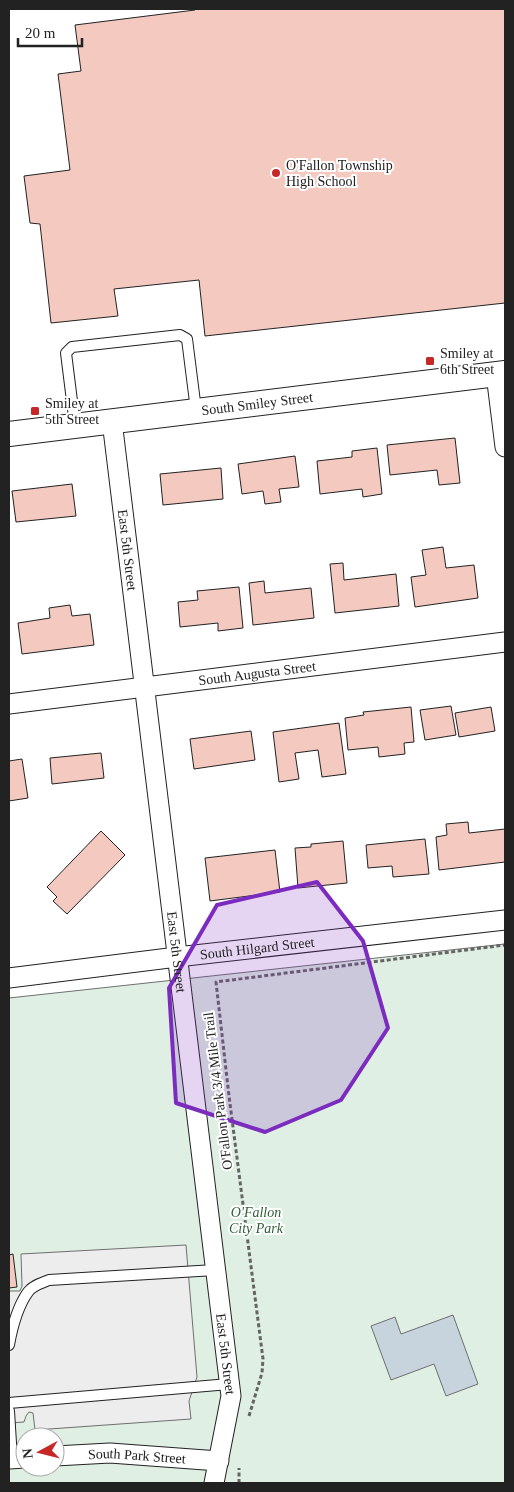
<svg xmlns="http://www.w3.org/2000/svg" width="514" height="1492" font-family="Georgia,serif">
	<rect width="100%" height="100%" fill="#fff"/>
	<path fill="#e0efe3" stroke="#6f6f6f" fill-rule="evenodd" d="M505,944V1483H9V998ZM25,1437H55V1467H25Z"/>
	<path fill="#ededed" stroke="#6f6f6f" d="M186,1245L197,1377L189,1401L191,1419L35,1430L33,1413L29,1412L26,1416L24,1422L9,1423V1291H20L22,1286L21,1254Z"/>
	<path fill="#c7d3dd" stroke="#6f6f6f" d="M453,1315L478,1384L446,1396L434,1364L391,1380L371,1326L395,1317L401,1334Z"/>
	<path fill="#f3c9c0" stroke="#222" d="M194,9H505V303L205,336L199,280L114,289L118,316L51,323L40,224L30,223L24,176L70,170L58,74L81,71L75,25L195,10Z
		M455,438L460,483L439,485L437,470L390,475L387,445Z
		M377,448L382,494L363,497L362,489L320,494L317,461L352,457V451Z
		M295,456L299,487L279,489L281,502L265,504L263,491L242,494L238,464Z
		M221,468L223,499L163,505L160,474Z
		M72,484L76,516L16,522L12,491Z
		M443,547L446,568L474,565L478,598L415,607L411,577L426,575L422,550Z
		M343,563L344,580L396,574L399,606L335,613L330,564Z
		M264,581L265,593L311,588L314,618L253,625L249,583Z
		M239,587L243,628L218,631V623L180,627L178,602L198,600L197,591Z
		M70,605L72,616L90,614L94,645L22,654L18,623L50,618L49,608Z
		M451,706L456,735L425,740L420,710Z
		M411,707L414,742L404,743L405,754L379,757L378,747L348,750L345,718L364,715L363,712Z
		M491,707L495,731L459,737L455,713Z
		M339,723L346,774L322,777L318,750L295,753L299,779L279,782L273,732Z
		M251,731L255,760L194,769L190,739Z
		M101,753L104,778L52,784L50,758Z
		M22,759L28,798L9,801V761Z
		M468,822L469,833L505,829V862L439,870L436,837L447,835L446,824Z
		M101,831L125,855L67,914L53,901L57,897L47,887Z
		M425,839L429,874L393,877L392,866L368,868L366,845Z
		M343,841L347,883L298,888L295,848L311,847V844Z
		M275,850L280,892L210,901L205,858Z
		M13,1254L17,1287L9,1288V1255Z"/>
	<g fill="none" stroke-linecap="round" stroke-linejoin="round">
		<g stroke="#222" stroke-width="12">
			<path id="service" d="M75,425L66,353L72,347L180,335L187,339L196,410
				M9,1345C12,1328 18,1306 28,1292C33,1285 42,1283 49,1280L215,1270
				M9,1403L229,1384
				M9,1411L12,1459"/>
		</g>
		<g stroke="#222" stroke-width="21">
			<g id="minor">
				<path d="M496,374L505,447"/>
				<path id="s1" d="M112,421L231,1396L214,1483"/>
				<path id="s2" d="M9,704L505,642"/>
				<path id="s3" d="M9,978L177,957L505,920"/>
				<path id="s4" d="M55,1456L110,1453L219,1461"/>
				<path d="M9,1459L25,1458"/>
			</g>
		</g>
		<g stroke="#222" stroke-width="26">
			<g id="tertiary">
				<path id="s5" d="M9,434L505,373"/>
			</g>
		</g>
		<path stroke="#646464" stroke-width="3" stroke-dasharray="4 2.5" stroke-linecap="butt" d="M249,1416L262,1373L263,1359L229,1096L216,982L505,945
			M239,1483V1468"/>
		<use href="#service" stroke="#fff" stroke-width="10"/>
		<use href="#minor" stroke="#fff" stroke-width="19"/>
		<use href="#tertiary" stroke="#fff" stroke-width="24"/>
	</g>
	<path fill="#7b2cbf" fill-opacity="0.2" stroke="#7b2cbf" stroke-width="4" stroke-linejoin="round" d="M317,882L363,941L388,1028L341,1100L265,1132L176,1103L169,988L217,905Z"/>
	<g fill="#c62828" stroke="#fff" stroke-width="2">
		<circle cx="276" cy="173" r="5"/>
		<rect x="425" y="356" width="10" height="10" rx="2.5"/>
		<rect x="30" y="406" width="10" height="10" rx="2.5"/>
	</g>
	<g text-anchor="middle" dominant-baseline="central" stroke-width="4" stroke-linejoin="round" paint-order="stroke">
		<g font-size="14" fill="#222" stroke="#fff" text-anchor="start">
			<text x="286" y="165">O'Fallon Township<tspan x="286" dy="16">High School</tspan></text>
			<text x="440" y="353">Smiley at<tspan x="440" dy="16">6th Street</tspan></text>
			<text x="45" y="403">Smiley at<tspan x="45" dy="16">5th Street</tspan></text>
		</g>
		<g font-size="14" fill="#222" stroke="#fff">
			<text stroke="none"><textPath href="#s5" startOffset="250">South Smiley Street</textPath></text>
			<text stroke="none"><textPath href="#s1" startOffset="130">East 5th Street</textPath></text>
			<text stroke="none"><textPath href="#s2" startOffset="250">South Augusta Street</textPath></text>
			<text stroke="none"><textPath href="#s3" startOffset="250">South Hilgard Street</textPath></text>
			<text stroke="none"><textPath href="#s1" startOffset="535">East 5th Street</textPath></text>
			<text transform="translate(218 1091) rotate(-97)">O'Fallon Park 3/4 Mile Trail</text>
			<text stroke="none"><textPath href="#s1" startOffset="940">East 5th Street</textPath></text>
			<text stroke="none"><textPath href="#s4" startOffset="82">South Park Street</textPath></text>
		</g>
		<g font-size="14" font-style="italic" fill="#2f5e38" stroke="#fff">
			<text x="256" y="1212">O'Fallon<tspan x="256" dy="16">City Park</tspan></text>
		</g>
	</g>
	<rect width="514" height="1492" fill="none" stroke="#222222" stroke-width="20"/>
	<g transform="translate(40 1452) rotate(263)"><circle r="24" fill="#ffffff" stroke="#a7a7a7"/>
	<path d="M0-4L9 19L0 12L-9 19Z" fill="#c62828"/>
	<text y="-8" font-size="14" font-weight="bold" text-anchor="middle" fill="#222222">N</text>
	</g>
	<path d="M18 38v8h64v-8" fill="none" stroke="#222222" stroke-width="2.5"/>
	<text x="25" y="38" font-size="15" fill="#222222" stroke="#ffffff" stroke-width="4" paint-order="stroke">20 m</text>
</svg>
